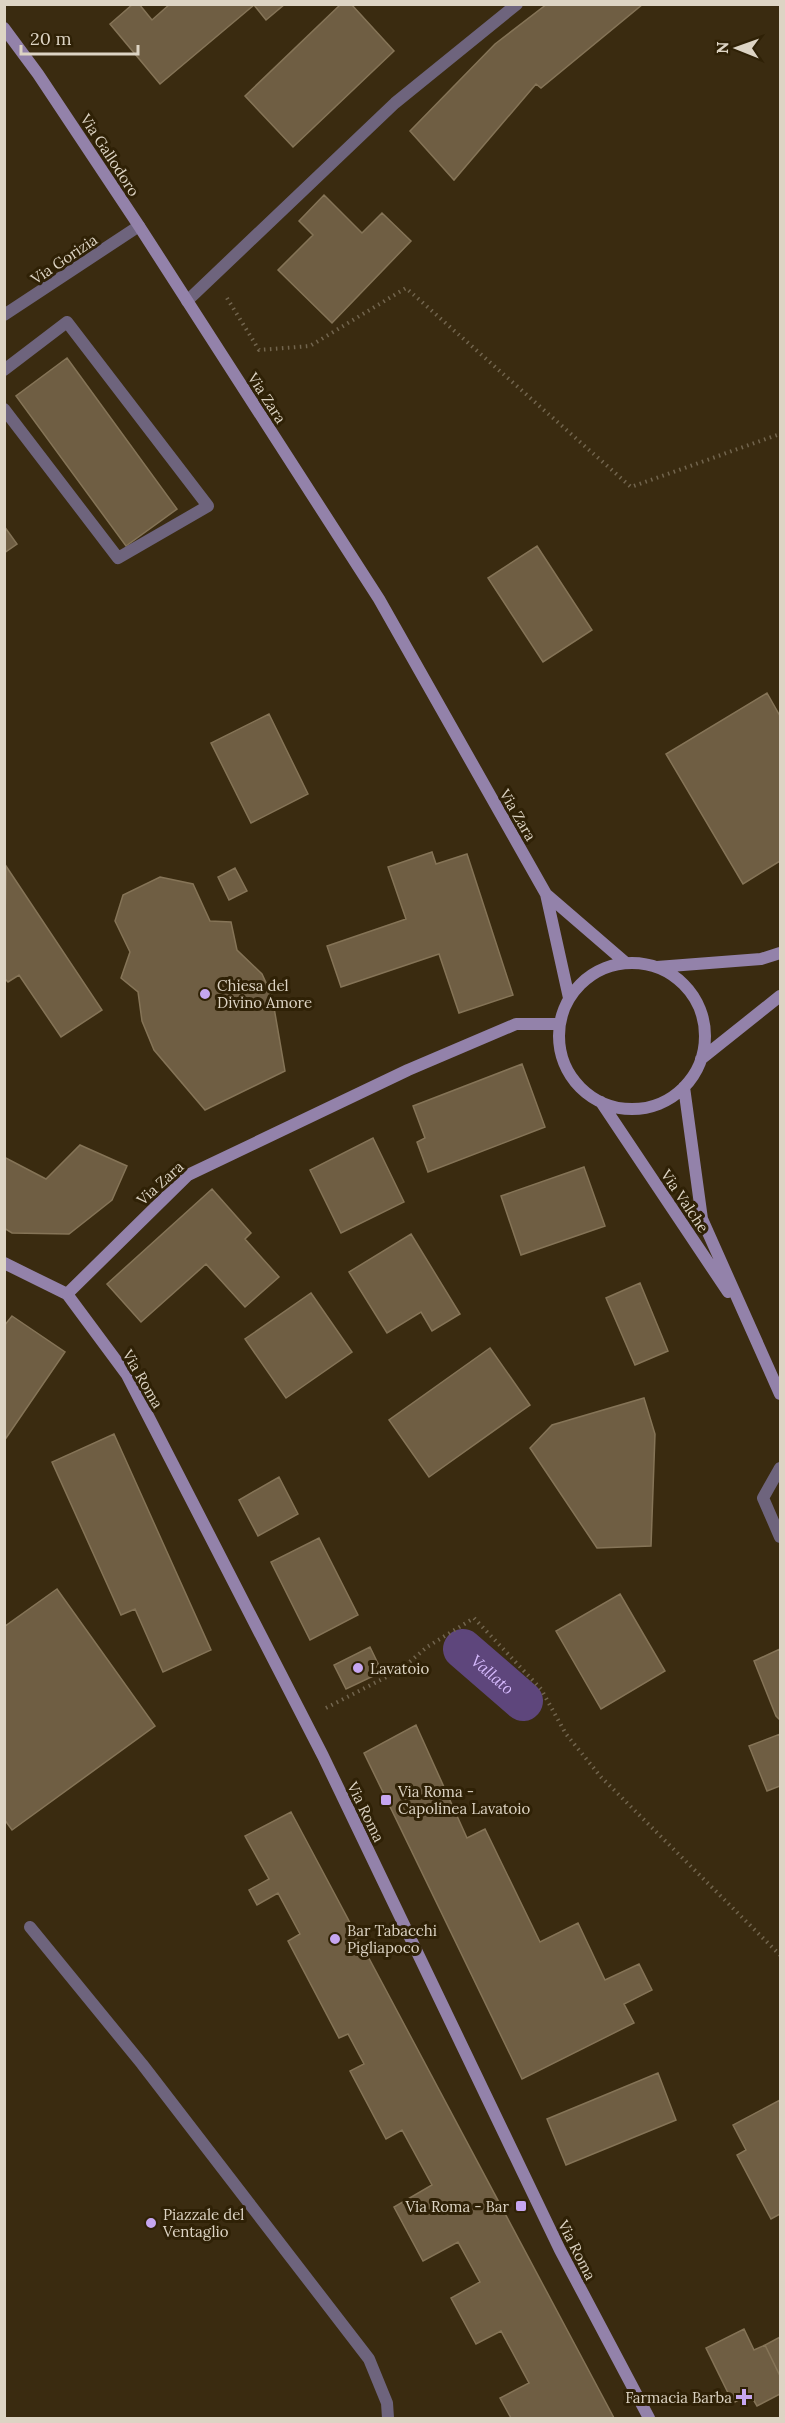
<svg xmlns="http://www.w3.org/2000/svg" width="785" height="2423" font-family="Lora,serif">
	<rect width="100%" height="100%" fill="#3a2b10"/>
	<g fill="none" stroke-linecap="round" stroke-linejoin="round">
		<path stroke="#5e467c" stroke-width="40" id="s1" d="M463,1649L523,1701"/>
	</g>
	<path fill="#6f5e43" stroke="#857457" stroke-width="1.5" d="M133,4H139L152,20L170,4H285L266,20L254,5L160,84L110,24Z
		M341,4H351L394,51L293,147L245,96Z
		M547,4H643L541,88L536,84L454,180L410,131L495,44Z
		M324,195L362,233L382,213L411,241L332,323L278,270L313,235L299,221Z
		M67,358L177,509L126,546L16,396Z
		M4,526L17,544L4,553Z
		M537,546L592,630L543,662L488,578Z
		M767,693L780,716V861L743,884L666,754Z
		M269,714L308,794L251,823L211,743Z
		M432,852L436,864L467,854L513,995L459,1013L439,954L341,987L327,946L406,919L388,867Z
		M6,866L102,1010L61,1037L19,975L8,982L4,978Z
		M235,868L247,891L229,900L218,877Z
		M160,877L193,884L210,921L231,922L237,950L262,974L272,996L285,1071L205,1110L154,1050L142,1021L138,992L121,978L130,952L115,921L123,895Z
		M522,1064L545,1127L428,1172L417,1142L425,1138L413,1106Z
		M373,1138L404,1202L341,1233L310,1170Z
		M80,1145L127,1166L112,1200L69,1234L12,1233L4,1228V1157L46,1179Z
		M584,1167L605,1226L521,1255L501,1196Z
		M212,1189L251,1233L245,1239L279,1277L245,1307L206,1264L141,1322L107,1284Z
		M411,1234L460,1314L432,1331L421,1312L387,1333L349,1272Z
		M640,1283L668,1351L635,1365L606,1298Z
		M311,1293L352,1352L286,1398L245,1339Z
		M12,1316L65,1352L4,1441V1326Z
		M490,1348L530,1405L429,1477L389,1420Z
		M644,1398L655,1434L651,1546L597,1548L530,1448L552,1425Z
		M114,1434L211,1650L163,1672L135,1609L121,1615L52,1462Z
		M279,1477L298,1514L258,1536L239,1500Z
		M319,1538L358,1615L310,1640L271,1562Z
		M57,1589L155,1726L12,1830L4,1819V1627Z
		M620,1594L665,1671L601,1709L556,1631Z
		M370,1647L382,1672L346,1689L334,1665Z
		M780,1649V1720L776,1716L754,1661Z
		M416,1725L467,1838L485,1829L540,1942L578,1923L605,1980L639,1964L652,1990L624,2004L634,2023L522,2079L364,1753Z
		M780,1734V1786L767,1791L749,1746Z
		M291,1812L614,2418H511L500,2398L529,2383L501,2331L476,2344L451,2298L480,2282L458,2242L423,2261L394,2207L432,2185L402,2130L386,2139L350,2071L364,2064L348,2034L339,2038L288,1941L300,1934L278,1893L257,1905L249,1890L269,1879L245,1836Z
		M658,2073L676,2120L566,2165L547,2119Z
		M780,2100V2214L771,2219L737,2155L746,2150L733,2125Z
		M744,2329L754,2350L765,2345L780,2376V2394L757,2406L750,2394L733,2403L706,2348Z
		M780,2337V2376L765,2345Z"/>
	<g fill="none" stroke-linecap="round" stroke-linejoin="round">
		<path stroke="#72654e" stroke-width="4" stroke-dasharray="1.5 4.5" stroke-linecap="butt" d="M227,298L259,350L310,346L406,288L631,487L780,434
			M326,1708L400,1670L427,1647L474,1618L541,1689L566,1734L601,1777L780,1955"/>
		<path stroke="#6e647d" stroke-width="12" d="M4,370L67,322L208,506L118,558L4,409
			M780,1468L763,1498L780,1537
			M30,1927L142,2064L369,2359L387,2403L388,2418"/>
		<path stroke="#6e647d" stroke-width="12" d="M187,301L395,103L517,4
			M4,315L139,226"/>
		<path stroke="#9382aa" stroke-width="12" d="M4,28L38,74L139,226L379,599L546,894L569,998
			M546,894L626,963
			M559 1036a73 73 0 1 1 146 0a73 73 0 1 1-146 0Z
			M657,967L761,959L780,953
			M701,1059L780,996
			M684,1087L702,1219L780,1394
			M601,1102L728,1292
			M4,1263L67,1294L127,1375L323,1756L560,2250L649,2418
			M67,1294L188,1175L408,1070L516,1024H560"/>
	</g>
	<g fill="#c6a6f0" stroke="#2f2106" stroke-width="2">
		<circle cx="205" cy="994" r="6"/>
		<circle cx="358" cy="1668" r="6"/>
		<rect x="380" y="1794" width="12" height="12" rx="3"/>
		<circle cx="335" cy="1939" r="6"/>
		<rect x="515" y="2200" width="12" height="12" rx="3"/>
		<circle cx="151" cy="2223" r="6"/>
		<path d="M741 2388h6v6h6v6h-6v6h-6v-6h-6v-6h6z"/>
	</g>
	<g text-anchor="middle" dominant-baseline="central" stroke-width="6" stroke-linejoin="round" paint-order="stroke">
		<g font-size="15" fill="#ddd4c4" stroke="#2f2106">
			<text transform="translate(110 155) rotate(57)">Via Gallodoro</text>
			<text transform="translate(64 259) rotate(-34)">Via Gorizia</text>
			<text transform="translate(267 398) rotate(57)">Via Zara</text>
			<text transform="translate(518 815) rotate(60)">Via Zara</text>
			<text transform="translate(160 1183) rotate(-42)">Via Zara</text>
			<text transform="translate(685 1201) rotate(56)">Via Valche</text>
			<text transform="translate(143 1379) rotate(60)">Via Roma</text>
			<text transform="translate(366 1812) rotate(64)">Via Roma</text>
			<text transform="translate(577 2250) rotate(63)">Via Roma</text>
		</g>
		<g font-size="15" fill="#ddd4c4" stroke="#2f2106" text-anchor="start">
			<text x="217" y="985">Chiesa del<tspan x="217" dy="17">Divino Amore</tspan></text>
			<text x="370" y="1668">Lavatoio</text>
			<text x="398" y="1791">Via Roma -<tspan x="398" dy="17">Capolinea Lavatoio</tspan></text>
			<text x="347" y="1930">Bar Tabacchi<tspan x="347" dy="17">Pigliapoco</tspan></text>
			<text x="509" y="2206" text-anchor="end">Via Roma - Bar</text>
			<text x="163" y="2214">Piazzale del<tspan x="163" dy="17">Ventaglio</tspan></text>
			<text x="732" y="2397" text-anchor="end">Farmacia Barba</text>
		</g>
		<g font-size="16" font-style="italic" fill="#d5b9fc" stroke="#2f2106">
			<text stroke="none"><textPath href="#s1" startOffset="39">Vallato</textPath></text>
		</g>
	</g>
	<rect width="785" height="2423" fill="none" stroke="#ddd4c4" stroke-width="12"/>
	<g transform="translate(737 48) rotate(271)" stroke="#2f2106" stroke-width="4.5" paint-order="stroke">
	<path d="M0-4.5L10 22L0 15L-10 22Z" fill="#ddd4c4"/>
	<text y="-9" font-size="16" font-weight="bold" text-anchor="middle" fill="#ddd4c4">N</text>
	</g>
	<path d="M21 45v9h117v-9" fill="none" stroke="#ddd4c4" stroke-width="3"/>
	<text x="30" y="45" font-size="18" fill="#ddd4c4" stroke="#2f2106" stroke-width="4.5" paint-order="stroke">20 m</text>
</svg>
